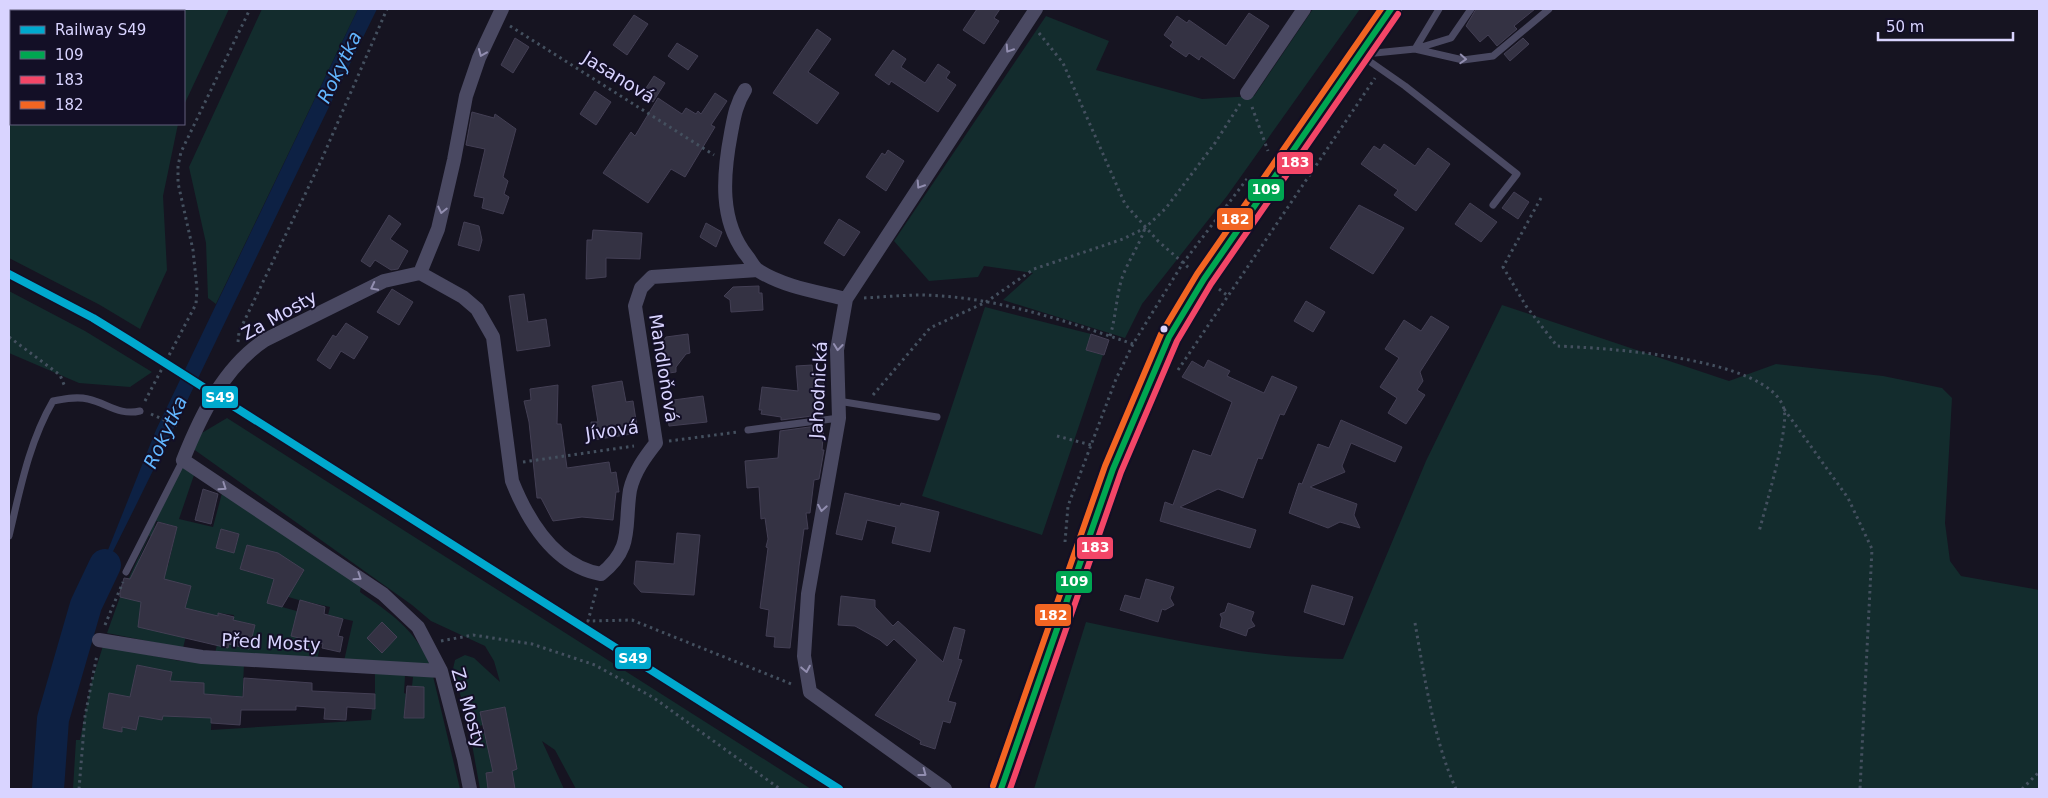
<svg xmlns="http://www.w3.org/2000/svg" width="2048" height="798" font-family="'DejaVu Sans',sans-serif">
	<rect width="100%" height="100%" fill="#161421"/>
	<path fill="#132c2d" fill-rule="evenodd" d="M9,9H229L184,105V11H11V124H178L163,196L167,270L140,329L100,305L9,258Z
		M262,9H358L216,304L208,298L206,243L189,167Z
		M1313,9H1360L1227,196L1142,304L1125,338L1003,300L1033,273L984,266L978,277L929,281L894,241L1046,16L1109,41L1096,70L1202,99L1254,96Z
		M9,291L85,331L152,372L130,387L79,383L9,353Z
		M1502,305L1729,381L1776,364L1883,376L1942,388L1952,398L1945,523L1950,561L1961,576L2039,590V789H1034L1086,622C1171,640 1256,658 1343,659L1426,461Z
		M985,307L1091,334L1086,350L1103,355L1042,535L922,496Z
		M227,418L811,789H576L555,750L542,741L564,789H515L512,771L517,769L515,758L491,762L493,772L486,773L488,789H480L468,722L453,669L455,660L465,655L474,658L500,682L494,661L485,646L431,621L412,605L185,443ZM505,707L510,737L486,742L484,731L480,732L479,726L483,725L480,712Z
		M181,466L194,475L179,519L213,527L222,493L361,586L360,592C390,613 416,630 430,665L344,661L353,621L328,615L330,607L304,601L299,621H295L291,636L321,642L317,660L215,653L217,645L228,648L229,644L249,649L255,625L233,620L234,615L219,613L218,616L192,612L183,648L107,633L120,597ZM156,521L177,527L168,566L139,559L149,536H152ZM221,529L239,534L234,553L216,548ZM247,545L268,551L267,577L240,569ZM285,558L304,571L297,582L287,576L275,593L302,601L300,612L268,603ZM382,622L397,637L382,653L367,638Z
		M103,646L180,661L181,659L244,664L242,706L236,702V696L224,695V701L212,700L211,730L371,720L372,709H375V672L433,676L460,789H73L76,740H80L91,684ZM137,665L172,673L167,696L142,679L134,677ZM405,676L413,677L412,686L424,688V718L404,717L406,694L404,693ZM185,682L204,683L202,718L179,717ZM109,693L165,704L162,720L139,716L136,730L122,727V731L106,709Z"/>
	<path fill="#0d2144" d="M358,9H377C279,207 186,408 86,605L156,430Z"/>
	<g fill="none" stroke-linecap="round" stroke-linejoin="round">
		<path stroke="#0d2144" stroke-width="32" d="M48,789L53,719L86,605L105,565"/>
	</g>
	<path fill="#343243" stroke="#433f54" d="M977,9H1000L994,18L999,21L984,44L963,30Z
		M1476,9H1535L1514,26L1517,29L1497,46L1488,35L1480,42L1466,26Z
		M1249,13L1269,26L1234,79L1201,56L1199,60L1189,53L1186,57L1170,46L1173,42L1164,35L1177,16L1187,23L1189,20L1226,46Z
		M634,15L648,24L627,55L613,45Z
		M817,29L831,39L808,72L839,93L817,124L773,93Z
		M515,38L529,47L513,73L501,65Z
		M1523,38L1529,44L1510,61L1504,54Z
		M677,43L698,56L688,70L668,56Z
		M893,50L906,59L901,67L925,83L938,64L950,72L946,78L956,85L938,112L891,81L889,85L875,75Z
		M654,76L665,83L653,102L642,94Z
		M595,91L611,102L596,125L580,114Z
		M715,93L727,101L711,125L715,127L685,177L671,169L648,203L603,173L631,132L635,136L658,98L682,114L686,108L696,114L698,111L701,114Z
		M472,112L494,118L495,114L516,129L503,177L508,181L504,194L509,197L503,214L482,208L484,198L474,196L485,149L466,145Z
		M1384,144L1415,166L1428,148L1450,164L1416,211L1394,195L1398,190L1361,164L1374,146L1380,150Z
		M888,150L904,161L886,191L866,177L882,153L885,155Z
		M1514,192L1529,202L1518,219L1502,208Z
		M1470,203L1497,222L1481,242L1455,224Z
		M1359,205L1404,228L1373,274L1330,248Z
		M389,215L401,224L390,239L408,251L398,269L391,270L375,260L370,267L361,261Z
		M839,219L860,232L844,256L824,243Z
		M464,222L479,226L482,240L479,251L458,245Z
		M706,223L722,232L716,247L700,237Z
		M593,230L642,233L640,259L606,258V277L586,279L587,240H592Z
		M759,286V293H762L763,310L731,312L730,300L724,296L733,287Z
		M392,289L413,302L399,325L377,312Z
		M524,294L528,322L546,319L550,346L517,351L509,296Z
		M1306,301L1325,312L1313,332L1294,321Z
		M1431,316L1449,327L1420,372L1423,381L1417,390L1425,395L1406,424L1388,413L1397,398L1380,387L1399,358L1385,349L1404,320L1421,331Z
		M346,323L368,337L354,359L341,351L330,369L317,360L333,335L336,337Z
		M688,334L690,353L686,354L676,367V372L662,374L659,356L663,351L662,343L666,337Z
		M1091,334L1109,340L1104,355L1086,350Z
		M1208,360L1230,371L1227,376L1264,393L1272,376L1297,387L1284,415L1280,414L1262,459L1258,458L1243,498L1218,489L1180,507L1256,530L1250,548L1160,521L1165,502L1173,505L1193,450L1211,456L1232,402L1182,377L1192,361L1204,368Z
		M812,365L813,376L824,378L820,415L781,420V417L761,414L762,410H759L762,387L798,391L796,366Z
		M622,381L626,402L633,401L638,433L593,440L591,422H598L592,386Z
		M558,385L557,424H561L567,468L609,462L611,473L616,472L619,492H616L613,520L582,517L553,521L541,498H537L529,422L524,401L531,400L530,389Z
		M703,396L707,422L669,426L666,401Z
		M1341,420L1402,447L1395,462L1351,443L1342,466L1345,472L1310,487L1357,504L1354,515L1360,528L1340,522L1328,528L1289,513L1299,483L1302,484L1318,444L1329,448Z
		M824,425L822,450H824L819,479L814,480L810,513H806L808,529H804L799,566L790,648L774,647L775,637L766,636L769,610L760,608L768,548L766,547L768,539L765,518L761,519L759,487L747,488L745,461L778,458L780,431Z
		M203,489L218,494L211,524L195,520Z
		M845,493L900,506L901,503L939,512L930,552L892,543L896,527L867,520L862,540L836,534Z
		M158,522L177,527L164,579L191,586L185,608L218,616V613L234,617L233,620L255,625L249,649L229,644L228,648L138,627L141,602L120,597V592L124,578L130,579Z
		M221,529L239,534L234,553L216,548Z
		M677,533L700,535L694,595L641,592L634,584L636,561L674,564Z
		M247,545L278,553L304,570L282,607L267,603L274,579L240,569Z
		M1146,579L1174,587L1170,598L1174,605L1165,610L1162,609L1158,622L1120,610L1125,595L1140,599Z
		M1312,585L1353,597L1344,625L1304,612Z
		M841,596L875,600V607L893,626L898,621L943,662L954,627L965,630L958,659L962,660L948,701L956,703L950,723L943,721L935,749L920,744L921,741L875,715L917,660L894,639L887,646L880,640L855,626L838,625Z
		M300,600L325,607L324,614L343,619L338,636L343,637L340,652L322,648L323,644L291,636Z
		M1228,603L1254,612L1251,620L1255,626L1248,629L1246,636L1220,627L1222,618L1220,614L1225,612Z
		M382,622L397,637L382,653L367,638Z
		M137,665L172,672L170,681L204,683V694L243,697L244,678L312,683V691L375,694V709L347,707L346,720L324,719L325,708L296,706V710H241L240,725L211,723V718L163,716L162,720L139,716L136,730L122,727V732L103,728L109,693L130,697Z
		M407,686L424,687V718H404Z
		M505,707L517,769L512,771L515,789H488L486,773L493,772L480,712Z"/>
	<g fill="none" stroke-linecap="round" stroke-linejoin="round">
		<path stroke="#44505f" stroke-width="3" stroke-dasharray="2.5 4" stroke-linecap="butt" d="M510,26L714,155
			M1039,33L1063,63L1125,204L1158,241L1189,268
			M1252,107L1268,151
			M1541,198L1503,267L1526,306L1557,346C1603,348 1770,357 1784,409C1789,429 1765,508 1759,532
			M1219,289L1228,296L1375,78
			M864,298C883,297 902,295 921,295C993,296 1066,321 1133,344
			M1110,336C1116,317 1116,297 1122,278C1128,261 1139,246 1145,228
			M9,337L60,375L65,387
			M238,342L239,332L321,161L387,9
			M1178,370L1228,296
			M873,395L930,328L986,302L1034,269L1123,239L1145,228L1166,208L1215,143L1240,104
			M145,401L196,304L197,289L193,250L178,183V166L181,152L250,9
			M1784,409L1848,498L1872,549L1860,789
			M151,414L180,427
			M1057,436L1091,445
			M669,441L738,432
			M523,462L634,446
			M1065,542L1068,506L1116,379L1133,344L1183,263L1247,179
			M597,588L588,621L632,620L794,685
			M1415,623C1424,674 1434,742 1456,789
			M105,625L123,582
			M441,641L473,635L532,644L595,665L654,698L780,789
			M79,789L85,716L97,655
			M2022,789L2039,772"/>
		<path stroke="#4a4962" stroke-width="7" d="M1439,9L1415,49L1463,60L1493,56L1549,9
			M1365,54L1415,49L1451,38L1471,9
			M1362,56L1405,86L1517,174L1493,205
			M838,401L937,417
			M748,430L839,418
			M9,536C20,490 29,442 53,401C64,399 76,396 88,399C107,403 119,416 140,411
			M126,572L183,460"/>
		<path stroke="#4a4962" stroke-width="14" d="M745,90C736,104 734,117 731,133C723,175 719,221 747,256C751,261 754,268 759,271C784,287 818,292 846,299
			M1247,93L1304,9
			M420,273L463,297L477,309L493,337L512,481C528,521 555,566 601,574C634,548 624,527 630,490C634,472 645,457 656,443L635,306L641,288L652,277L758,270
			M420,273L384,281L265,340C224,367 201,415 183,460L383,594L418,627L441,671L464,759L470,789
			M420,273L438,229L454,160L466,96L479,58L502,9
			M99,640L202,657L441,671
			M945,789L810,692L804,656L808,594L839,418L837,350L846,299L1036,9"/>
		<path stroke="#5e5373" stroke-width="22" d="M1001,789L1113,469L1169,337L1204,279L1391,9"/>
		<g stroke="#130f26" stroke-width="10">
			<path id="bus-1" d="M1001,789L1113,469L1169,337L1204,279L1391,9"/>
		</g>
		<g stroke="#130f26" stroke-width="10">
			<path id="bus-2" d="M1010,789L1121,472L1177,341L1211,284L1398,14"/>
		</g>
		<g stroke="#130f26" stroke-width="10">
			<path id="bus-3" d="M993,786L1105,466L1161,334L1197,274L1381,9"/>
		</g>
		<use href="#bus-1" stroke="#00a651" stroke-width="6"/>
		<use href="#bus-2" stroke="#f34667" stroke-width="6"/>
		<use href="#bus-3" stroke="#f26522" stroke-width="6"/>
		<g stroke="#130f26" stroke-width="11">
			<path id="rail-1" d="M9,274L93,318L132,342L839,789"/>
		</g>
		<use href="#rail-1" stroke="#00a9ce" stroke-width="8"/>
	</g>
	<defs><path id="oneway-chevron" d="M-2-3.5L2.5 0L-2 3.5" fill="none" stroke-width="1.6" stroke-linecap="round" stroke-linejoin="round" transform="scale(1.25)"/></defs>
	<g stroke="#928eb0">
		<use href="#oneway-chevron" transform="translate(1009 49) rotate(123)"/>
		<use href="#oneway-chevron" transform="translate(482 53) rotate(113)"/>
		<use href="#oneway-chevron" transform="translate(1463 59) rotate(3)"/>
		<use href="#oneway-chevron" transform="translate(920 185) rotate(123)"/>
		<use href="#oneway-chevron" transform="translate(442 210) rotate(103)"/>
		<use href="#oneway-chevron" transform="translate(374 287) rotate(153)"/>
		<use href="#oneway-chevron" transform="translate(838 347) rotate(96)"/>
		<use href="#oneway-chevron" transform="translate(223 487) rotate(34)"/>
		<use href="#oneway-chevron" transform="translate(822 508) rotate(100)"/>
		<use href="#oneway-chevron" transform="translate(358 577) rotate(34)"/>
		<use href="#oneway-chevron" transform="translate(806 669) rotate(79)"/>
		<use href="#oneway-chevron" transform="translate(923 773) rotate(37)"/>
	</g>
	<circle fill="#d9d4ff" stroke="#130f26" stroke-width="2" cx="1164" cy="329" r="4.5"/>
	<g text-anchor="middle" dominant-baseline="central" stroke-width="4" stroke-linejoin="round" paint-order="stroke">
		<g font-size="18" fill="#d9d4ff" stroke="#130f26">
			<text transform="translate(619 77) rotate(32)">Jasanová</text>
			<text transform="translate(279 315) rotate(-29)">Za Mosty</text>
			<text transform="translate(664 368) rotate(81)">Mandloňová</text>
			<text transform="translate(818 390) rotate(-87)">Jahodnická</text>
			<text transform="translate(612 430) rotate(-8)">Jívová</text>
			<text transform="translate(271 642) rotate(3)">Před Mosty</text>
			<text transform="translate(469 708) rotate(74)">Za Mosty</text>
		</g>
		<g font-size="19" font-style="italic" fill="#62b6ff" stroke="#130f26">
			<text transform="translate(339 67) rotate(-64)">Rokytka</text>
			<text transform="translate(165 432) rotate(-65)">Rokytka</text>
		</g>
	</g>
	<g stroke="#130f26" stroke-width="2">
		<rect x="1276" y="151" width="38" height="24" rx="5" fill="#f34667"/>
		<rect x="1247" y="178" width="38" height="24" rx="5" fill="#00a651"/>
		<rect x="1216" y="207" width="38" height="24" rx="5" fill="#f26522"/>
		<rect x="201" y="385" width="38" height="24" rx="5" fill="#00a9ce"/>
		<rect x="1076" y="536" width="38" height="24" rx="5" fill="#f34667"/>
		<rect x="1055" y="570" width="38" height="24" rx="5" fill="#00a651"/>
		<rect x="1034" y="603" width="38" height="24" rx="5" fill="#f26522"/>
		<rect x="614" y="646" width="38" height="24" rx="5" fill="#00a9ce"/>
	</g>
	<g font-size="14" text-anchor="middle" font-weight="bold" fill="#fff">
		<text x="1295" y="167">183</text>
		<text x="1266" y="194">109</text>
		<text x="1235" y="224">182</text>
		<text x="220" y="402">S49</text>
		<text x="1095" y="552">183</text>
		<text x="1074" y="586">109</text>
		<text x="1053" y="620">182</text>
		<text x="633" y="663">S49</text>
	</g>
	<rect width="2048" height="798" fill="none" stroke="#d9d4ff" stroke-width="20"/>
	<rect x="10" y="10" width="175" height="115" fill="#130f26" stroke="#625e7d"/>
	<rect x="20" y="26" width="25" height="8" fill="#00a9ce" stroke="#625e7d"/>
	<text x="55" y="35" font-size="15" fill="#d9d4ff">Railway S49</text>
	<rect x="20" y="51" width="25" height="8" fill="#00a651" stroke="#625e7d"/>
	<text x="55" y="60" font-size="15" fill="#d9d4ff">109</text>
	<rect x="20" y="76" width="25" height="8" fill="#f34667" stroke="#625e7d"/>
	<text x="55" y="85" font-size="15" fill="#d9d4ff">183</text>
	<rect x="20" y="101" width="25" height="8" fill="#f26522" stroke="#625e7d"/>
	<text x="55" y="110" font-size="15" fill="#d9d4ff">182</text>
	<path d="M1878 32v8h135v-8" fill="none" stroke="#d9d4ff" stroke-width="2.5"/>
	<text x="1886" y="32" font-size="15" fill="#d9d4ff" stroke="#130f26" stroke-width="4" paint-order="stroke">50 m</text>
</svg>
